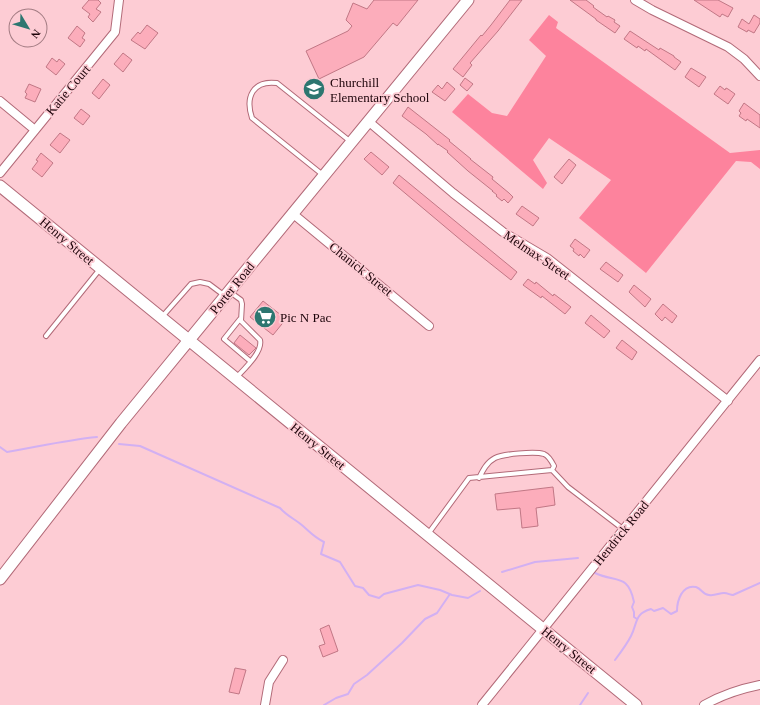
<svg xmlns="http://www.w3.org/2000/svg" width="760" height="705" font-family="Georgia,serif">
	<rect width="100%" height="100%" fill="#fdccd4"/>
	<path fill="#fd839d" d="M549,15L558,22L556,28L730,153L760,150V169L751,162L736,161L646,273L579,218L611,180L549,138L533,160L547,183L543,189L452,112L468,94L492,113L507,116L546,56L529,40Z"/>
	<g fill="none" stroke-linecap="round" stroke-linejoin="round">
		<path stroke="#d2b0f2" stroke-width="2" d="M119,444L140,446L280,508C287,516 295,519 303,526C312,534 314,537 324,542L321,554L340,562L355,586L363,588L369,595L379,598L384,594L418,585L440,590L452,595L468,598L480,591
			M0,447L7,452C37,447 66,440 97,437
			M502,572L535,562L578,558
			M595,573C616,583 628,573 634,602L632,607L634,612V617L637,619
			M615,660C621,652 627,644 631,636C638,622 634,614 651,609L654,611L663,608L671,614L677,611C677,601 682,584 696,587C702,589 703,595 709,595C715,596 719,593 724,593C728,593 730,595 733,595L760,583
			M324,705L336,698L348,694L354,684L367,675L402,643L425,619L437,613L450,594
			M580,705L588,693"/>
	</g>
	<path fill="#fcadbb" stroke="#c17785" d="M89,0H98L101,3L96,9L101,12L93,22L88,17L90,14L82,8Z
		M374,0H418L397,26L393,23L364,57L319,79L306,51L348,31L352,26L346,20L353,3L367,9Z
		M510,0H522L498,31L470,63L472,65L463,77L453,69L481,35L482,36L491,25Z
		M570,0H586L594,6L593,7L607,17L608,16L615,20L614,22L620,26L615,33L596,20V19Z
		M694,0H718L733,8L728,17L722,14L720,17Z
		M754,15L760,19V23L754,33L748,30L747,32L738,27L742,19L749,24Z
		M147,25L158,33L145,49L131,40L138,32L140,34Z
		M77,26L85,33L82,38L85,40L80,47L68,38Z
		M630,31L659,50L660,48L674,56V57L681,62L675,70L646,49L645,51L638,46L637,48L624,39Z
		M123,53L132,60L123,72L114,64Z
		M52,58L57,62L59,59L65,64L56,75L46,67Z
		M691,68L706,77L699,87L685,77Z
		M465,78L473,84L467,91L460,85Z
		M103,79L110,85L99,99L92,93Z
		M447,82L455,89L445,101L432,92L438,85L442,89Z
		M29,84L41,89L35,102L25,98L27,94L25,92Z
		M720,86L725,90L726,88L728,89L735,94L728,104L714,94Z
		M744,103L760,115V128L747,119L746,121L739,116L741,113L739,111Z
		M408,107L450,140L449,141L471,159H470L493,177L492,179L509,193L513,197L508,203L504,199L502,201L496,196L497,195L492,191H493L468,171L447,152L448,151L438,144V145L426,134L402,116Z
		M81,109L90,116L83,125L74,118Z
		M60,133L70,140L60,153L50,145Z
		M371,152L389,167L382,175L364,159Z
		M41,153L53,163L42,177L32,169L38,161L36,160Z
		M569,159L576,165L562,184L554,177Z
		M399,175L517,272L511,280L462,241L393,183Z
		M522,206L539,218L533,226L516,214Z
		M575,239L590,250L584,258L580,254L579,256L573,251L574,249L570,246Z
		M606,262L623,275L618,282L600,269Z
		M528,279L535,284L536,282L553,296L554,294L571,307L565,314L542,296L541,298L523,285Z
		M634,285L651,299L645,307L629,292Z
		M263,301L286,319L273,335L250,317Z
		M663,304L677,316L672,323L665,317L662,321L655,314Z
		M591,315L610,331L604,338L585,323Z
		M240,335L256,348L249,355L234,343Z
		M622,340L637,352L632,360L616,348Z
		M553,487L555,505L536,508L538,526L522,528L520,508L497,510L495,494Z
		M329,625L338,651L323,657L319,646L325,644L320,629Z
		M235,668L246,670L239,694L229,692Z"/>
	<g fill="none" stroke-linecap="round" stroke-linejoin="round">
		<g stroke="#b26a78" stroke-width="6">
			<path id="lane" d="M323,175L252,118C245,97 253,80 277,83L351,142
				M230,292L241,300L242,304L241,321L260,340C263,352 244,369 236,378
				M161,318L191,284L200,282L209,284L225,296
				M240,319L224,339L250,361
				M46,336L100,269
				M479,478C483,470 487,462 495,458C503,454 535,451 544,454C549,456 552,462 554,466L552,470
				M428,534L469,478L552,470L568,487L623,529"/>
		</g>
		<g stroke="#b26a78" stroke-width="10">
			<path id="street" d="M635,0L652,10L728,47L744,59L760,76
				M0,101L35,130
				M368,121L453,193L503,232L547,258L728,401
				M0,173L115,32L119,0
				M292,213L429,326
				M265,705L269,682L283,660
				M482,705L760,360
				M704,705C722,695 740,689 760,685"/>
		</g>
		<g stroke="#b26a78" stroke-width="13">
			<path id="secondary" d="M0,186L636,705
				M0,579L121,423L468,0"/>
		</g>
		<use href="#lane" stroke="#fff" stroke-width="4"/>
		<use href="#street" stroke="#fff" stroke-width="8"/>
		<use href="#secondary" stroke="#fff" stroke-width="11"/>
	</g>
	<defs>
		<g id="school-disc" transform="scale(1.15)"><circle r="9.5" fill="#2d7670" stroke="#fdccd4"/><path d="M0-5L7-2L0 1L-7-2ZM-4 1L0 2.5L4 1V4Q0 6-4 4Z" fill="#fff"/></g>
		<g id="supermarket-disc" transform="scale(1.15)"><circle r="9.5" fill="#2d7670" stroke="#fdccd4"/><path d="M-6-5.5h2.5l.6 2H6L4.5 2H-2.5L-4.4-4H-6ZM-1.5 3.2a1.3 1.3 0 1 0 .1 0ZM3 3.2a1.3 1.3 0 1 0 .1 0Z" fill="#fff"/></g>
	</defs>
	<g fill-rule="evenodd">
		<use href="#school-disc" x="314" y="89"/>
		<use href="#supermarket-disc" x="265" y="317"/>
	</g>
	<g text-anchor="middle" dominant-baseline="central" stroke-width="3.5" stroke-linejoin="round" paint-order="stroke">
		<g font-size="13" fill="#1c0309" stroke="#fdccd4" text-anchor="start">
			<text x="330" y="82">Churchill<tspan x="330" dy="15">Elementary School</tspan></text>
			<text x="280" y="317">Pic N Pac</text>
		</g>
		<g font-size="13" fill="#1c0309" stroke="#fdccd4">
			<text transform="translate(68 90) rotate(-50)">Katie Court</text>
			<text transform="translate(67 241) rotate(40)">Henry Street</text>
			<text transform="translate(537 255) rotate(34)">Melmax Street</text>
			<text transform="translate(361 269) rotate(39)">Chanick Street</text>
			<text transform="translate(232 288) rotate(-51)">Porter Road</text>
			<text transform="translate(318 446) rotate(39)">Henry Street</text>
			<text transform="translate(621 533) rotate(-51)">Hendrick Road</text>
			<text transform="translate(569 650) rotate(39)">Henry Street</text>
		</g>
	</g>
	<g transform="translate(28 28) rotate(128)"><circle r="19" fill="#fdccd4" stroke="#a37c83"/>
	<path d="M0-3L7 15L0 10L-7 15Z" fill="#2d7670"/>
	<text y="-6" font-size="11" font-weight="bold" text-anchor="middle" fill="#1c0309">N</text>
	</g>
</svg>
